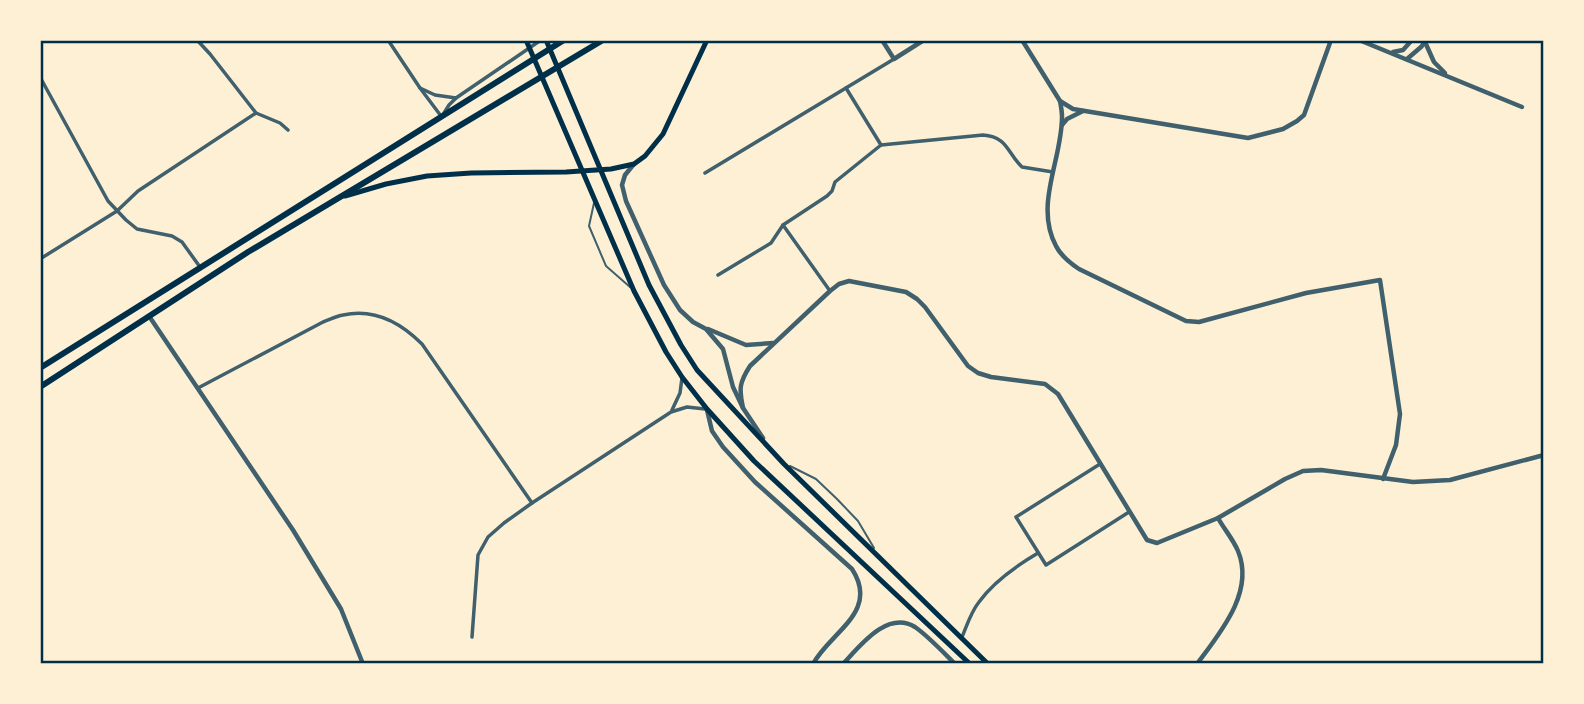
<svg xmlns="http://www.w3.org/2000/svg" width="1584" height="704" font-family="Montserrat,sans-serif">
<style>
.lines{fill:none;stroke-linecap:round;stroke-linejoin:round}
.service{stroke:#3f606c;stroke-width:2}
.minor{stroke:#3f606c;stroke-width:3.5}
.tertiary{stroke:#3f606c;stroke-width:4.5}
.secondary{stroke:#003049;stroke-width:5}
.primary{stroke:#003049;stroke-width:5}
.trunk{stroke:#003049;stroke-width:6}
.neatline{fill:none;stroke:#003049;stroke-width:2.5}
</style>
<rect width="100%" height="100%" fill="#fdf0d5"/>
<g class="lines">
<g class="service">
<polyline points="594,203 589,226 606,266 630,287"/>
<polyline points="790,466 816,479 837,499 858,521 874,548"/>
</g>
<g class="minor">
<polyline points="197,40 210,54 256,113 280,123 288,130"/>
<polyline points="388,40 420,88 441,116"/>
<polyline points="40,77 108,201 126,220 137,229 172,236 182,242 200,267"/>
<polyline points="420,88 435,95 456,98 541,40"/>
<path d="M846 88 881 145 983 135C1008 137 1007 153 1022 167L1053 172"/>
<polyline points="444,113 449,105 456,98"/>
<polyline points="705,173 894,59"/>
<polyline points="783,225 830,291"/>
<polyline points="40,259 117,211 138,191 256,113"/>
<polyline points="718,275 771,243 783,225 827,196 832,191 835,182 881,145"/>
<path d="M198 388 323 322C329 320 336 316 343 315 374 308 401 323 422 344L532 503"/>
<polyline points="672,410 680,393 682,378"/>
<polyline points="1100,464 1016,517 1046,565 1129,512"/>
<polyline points="472,637 478,555 488,537 504,523 532,503 671,412 687,407 705,409"/>
<path d="M962 637C967 625 971 612 979 602 994 581 1016 566 1038 553"/>
</g>
<g class="tertiary">
<polyline points="882,40 894,59 924,40"/>
<polyline points="1022,40 1060,101 1073,109 1248,138 1283,129 1297,121 1304,115 1331,40"/>
<polyline points="1359,40 1522,107"/>
<polyline points="1425,42 1434,62 1445,73"/>
<polyline points="1393,52 1403,50 1412,40"/>
<polyline points="1407,59 1421,47 1426,41"/>
<path d="M1060 101C1061 106 1062 112 1062 117 1062 160 1034 205 1056 246 1061 256 1070 263 1079 269L1186 321 1199 322 1306 293 1380 280 1400 414 1396 445 1383 479"/>
<polyline points="1062,125 1067,119 1083,111"/>
<polyline points="634,164 625,175 622,185 626,201 664,285 680,310 693,322 706,329 723,349 733,387 743,408 763,438"/>
<polyline points="149,316 293,530 341,609 363,664"/>
<polyline points="708,329 746,345 773,343"/>
<path d="M743 408C739 389 739 383 750 366L830 291 839 284 849 281 906 292 917 299 925 307 968 366 978 373 991 377 1045 384 1058 394 1147 540 1157 543 1218 518 1285 479 1303 471 1321 470 1413 482 1450 480 1544 455"/>
<path d="M707 410 712 431 723 447 755 482 852 569C880 612 830 632 813 664"/>
<path d="M843 664C860 646 887 610 915 627 928 636 943 652 955 664"/>
<path d="M1197 664C1220 633 1255 592 1238 551 1233 539 1224 529 1218 518"/>
</g>
<polyline class="secondary" points="345,196 386,184 427,176 471,173 566,172 611,169 634,164 645,156 663,134 707,40"/>
<g class="primary">
<polyline points="526,40 634,291 666,352 682,377 707,409 754,461 970,664"/>
<polyline points="546,40 649,285 681,345 697,370 784,464 988,664"/>
</g>
<g class="trunk">
<polyline points="40,368 564,40"/>
<polyline points="40,387 248,252 603,40"/>
</g>
</g>
<rect width="1584" height="704" fill="none" stroke="#fdf0d5" stroke-width="84"/>
<rect x="42" y="42" width="1500" height="620" class="neatline"/>
</svg>
